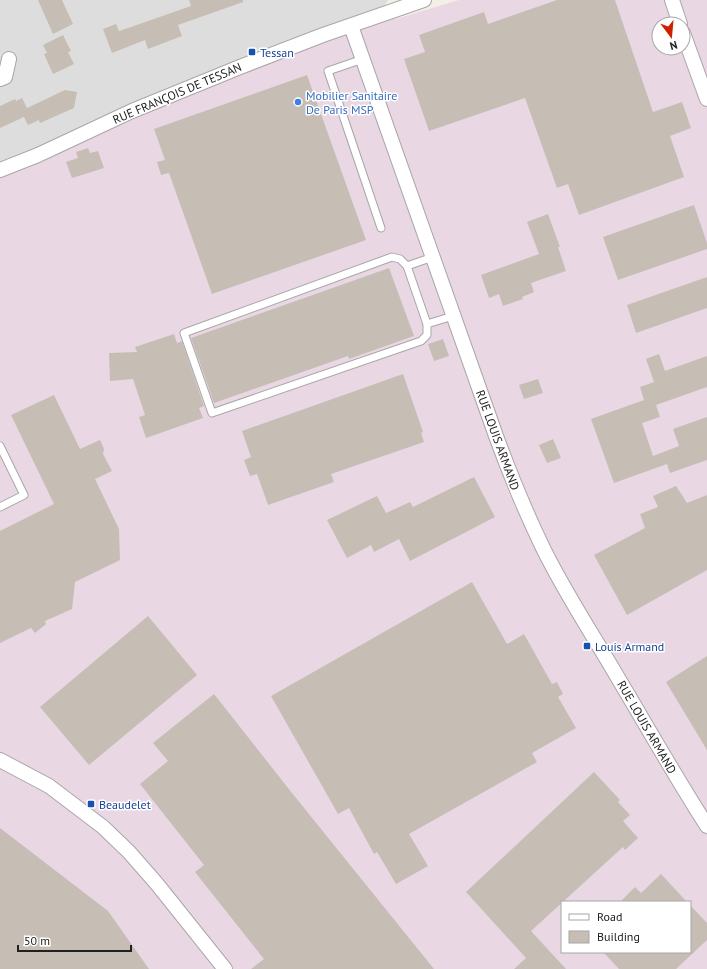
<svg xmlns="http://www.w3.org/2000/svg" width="707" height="969" font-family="'PT Sans',sans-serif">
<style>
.residential{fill:#dedddd}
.industrial{fill:#ead7e4;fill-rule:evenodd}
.building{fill:#c6beb5}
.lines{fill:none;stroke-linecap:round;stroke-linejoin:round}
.service-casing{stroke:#a7a7a7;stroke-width:9}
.minor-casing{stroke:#a7a7a7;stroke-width:16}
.service{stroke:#fff;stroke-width:7}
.minor{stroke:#fff;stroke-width:14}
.transit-dot{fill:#1a4fb4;stroke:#fff;stroke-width:1.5}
.shop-dot{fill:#3f7fe0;stroke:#fff;stroke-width:1.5}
.labels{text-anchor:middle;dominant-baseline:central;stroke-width:3;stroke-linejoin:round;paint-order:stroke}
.transit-label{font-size:12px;fill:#164399;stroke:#fff;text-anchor:start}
.street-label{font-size:12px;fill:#202020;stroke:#fff}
.shop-label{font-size:12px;fill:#366cbe;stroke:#fff;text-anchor:start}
</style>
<rect width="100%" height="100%" fill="#f1efe6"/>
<polygon class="residential" points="0,0 388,0 377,17 0,170"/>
<path class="industrial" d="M459 0H707V969H0V170L377 17 396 19ZM659 24H683V48H659ZM562 902H690V952H562Z"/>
<g class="building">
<polygon points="38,0 62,0 73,24 53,34"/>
<polygon points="189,0 243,0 243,2 178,25 182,36 148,49 145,40 112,53 103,29 116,24 119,31 131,27 191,6"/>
<polygon points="557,0 615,0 653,112 682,102 691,128 670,136 684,177 579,215 568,184 557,188 525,98 429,131 404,59 425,52 419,35 484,12 488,24"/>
<polygon points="63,35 71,51 68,52 74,64 53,74 44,54 47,53 43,45"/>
<polygon points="307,75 366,240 212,294 169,173 161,175 157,162 165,160 154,129"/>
<polygon points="65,90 77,92 74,108 40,123 39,120 28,125 24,117 0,128 0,106 15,99 16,101 22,98 27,108"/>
<polygon points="88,148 90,153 98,151 104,168 72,178 66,162 78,158 76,152"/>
<polygon points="694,205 707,243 707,249 618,280 603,237"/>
<polygon points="548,214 560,247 558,247 566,271 531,283 534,292 522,297 523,299 503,306 499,294 489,298 481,275 539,254 527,222"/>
<polygon points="389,268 414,336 349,359 348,356 214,403 191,338"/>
<polygon points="707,277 707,308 636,333 627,305"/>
<polygon points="174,334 177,343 182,341 204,406 199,408 203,418 146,438 139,417 145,415 133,379 110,381 109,353 137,352 135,347"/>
<polygon points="443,339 449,356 434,361 428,344"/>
<polygon points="659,354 665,371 707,356 707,387 656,405 660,417 642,423 653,456 679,446 673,429 707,417 707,460 670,473 667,464 614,483 591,419 644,400 640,387 654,382 646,359"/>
<polygon points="403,374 423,432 421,433 424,442 331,474 334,482 268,505 257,474 250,476 244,460 251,457 242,431"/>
<polygon points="538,379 543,393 524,399 519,385"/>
<polygon points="54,395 80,449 100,440 104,449 103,454 112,471 95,479 119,529 120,560 75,582 72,609 45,621 46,624 35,633 31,628 0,643 0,531 54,504 11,415"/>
<polygon points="553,439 561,458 547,463 539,445"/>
<polygon points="474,477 495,517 410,561 399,539 374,552 371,545 347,558 327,520 377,496 386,513 410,502 413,507"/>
<polygon points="676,486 687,503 707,495 707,570 627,615 594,555 645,528 640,514 658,507 653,496"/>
<polygon points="472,582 507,644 524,634 552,684 557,682 563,694 558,697 576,728 532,753 537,762 409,834 428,866 396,884 377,852 374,854 349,808 338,814 271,696"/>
<polygon points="148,616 197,675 89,765 40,707"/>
<polygon points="707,656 707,750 666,682"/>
<polygon points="214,694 292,793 434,969 251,969 264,959 195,872 204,865 140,784 168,761 153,743"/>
<polygon points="594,772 620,800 618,802 630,815 623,821 638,838 625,850 623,847 531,931 566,969 514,969 526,958 466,892"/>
<polygon points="0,828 108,911 149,969 0,969"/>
<polygon points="661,874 687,902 620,902 635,887 641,893"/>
<polygon points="690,905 707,923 707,940 676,969 619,969 603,952 690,952"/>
</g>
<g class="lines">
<g class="service-casing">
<g id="service">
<polyline points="363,59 328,71 381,228"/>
<polyline points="433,257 407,266 400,259 392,257 184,333 212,413 421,341 427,335 427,324 453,316"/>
<polyline points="407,266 427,324"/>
<polyline points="0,446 24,495 0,507"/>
</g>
</g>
<g class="minor-casing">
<g id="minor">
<polyline points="672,0 680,24"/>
<path d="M351 26 496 436C510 474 525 511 543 548 565 593 593 635 618 678 648 728 676 778 707 826"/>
<polyline points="683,33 707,99"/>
<polyline points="0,79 5,77 9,59"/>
<polyline points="0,170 38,155 132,111 240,67 323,35 424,0"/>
<polyline points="0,760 49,786 103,827 129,852 157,884 225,969"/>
</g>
</g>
<use href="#service" class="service"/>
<use href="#minor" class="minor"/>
</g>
<g class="transit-dot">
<rect x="248" y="48" width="8" height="8" rx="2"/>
<rect x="583" y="642" width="8" height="8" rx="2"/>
<rect x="87" y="800" width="8" height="8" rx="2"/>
</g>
<circle class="shop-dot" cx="298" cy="102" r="4"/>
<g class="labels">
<g class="transit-label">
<text x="260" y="52">Tessan</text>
<text x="595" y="646">Louis Armand</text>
<text x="99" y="804">Beaudelet</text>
</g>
<g class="street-label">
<text transform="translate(177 93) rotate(-23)">RUE FRANÇOIS DE TESSAN</text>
<text transform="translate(498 440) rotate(70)">RUE LOUIS ARMAND</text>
<text transform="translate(647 727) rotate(60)">RUE LOUIS ARMAND</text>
</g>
<g class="shop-label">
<text x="306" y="95">Mobilier Sanitaire<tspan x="306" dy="14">De Paris MSP</tspan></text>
</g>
</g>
<rect x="561" y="901" width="130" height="52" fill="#ffffff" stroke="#a6a6a6"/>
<rect x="569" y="914" width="20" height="6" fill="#ffffff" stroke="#a6a6a6"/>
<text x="597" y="921" font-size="12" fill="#202020">Road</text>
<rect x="569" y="931" width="20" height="12" fill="#c6beb5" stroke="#a6a6a6"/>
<text x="597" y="941" font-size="12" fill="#202020">Building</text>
<g transform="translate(671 36) rotate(164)"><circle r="19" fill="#ffffff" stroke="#a6a6a6"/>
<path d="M0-3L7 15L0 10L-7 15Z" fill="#cf2100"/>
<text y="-6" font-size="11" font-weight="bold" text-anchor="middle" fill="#202020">N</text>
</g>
<path d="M18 945v6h113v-6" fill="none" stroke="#202020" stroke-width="2"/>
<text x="24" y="945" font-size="12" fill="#202020" stroke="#ffffff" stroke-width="3" paint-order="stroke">50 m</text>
</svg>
